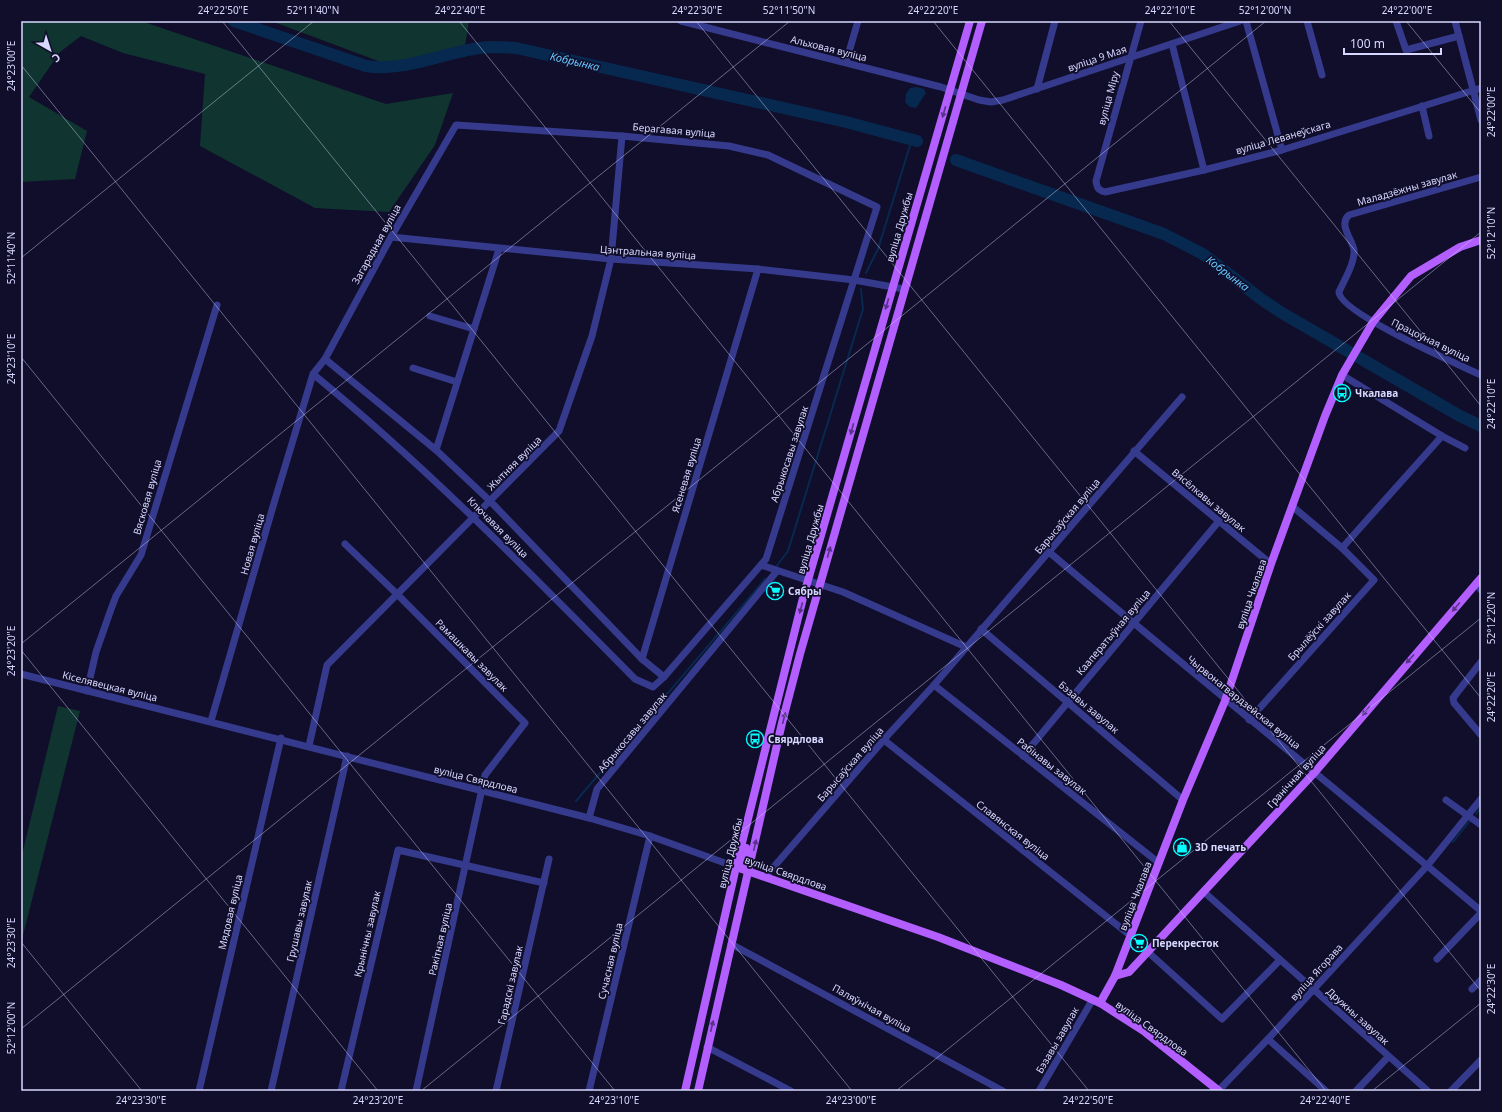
<svg xmlns="http://www.w3.org/2000/svg" width="1502" height="1112" font-family="'Noto Sans',sans-serif">
<style>
.green{fill:#103530}
.water{fill:#07294f}
.lines{fill:none;stroke-linecap:round;stroke-linejoin:round}
.stream{stroke:#07294f;stroke-width:2}
.river{stroke:#07294f;stroke-width:12}
.minor{stroke:#353a8d;stroke-width:7}
.major{stroke:#b35eff;stroke-width:8}
.oneway{fill:#59328a}
.ticks{fill:none;stroke:#d8d7ff;stroke-width:1;stroke-opacity:0.45}
.labels{text-anchor:middle;dominant-baseline:central;stroke-width:3.5;stroke-linejoin:round;paint-order:stroke}
.street-label{font-size:10px;fill:#d8d7ff;stroke:#100e2a}
.poi-label{font-size:10px;font-weight:bold;fill:#d8d7ff;stroke:#100e2a;text-anchor:start}
.water-label{font-size:11px;font-style:italic;fill:#65c7ff;stroke:#100e2a}
.neatline{fill:none;stroke:#d8d7ff;stroke-width:1.5}
.ticks-label{font-size:10px;text-anchor:middle;fill:#d8d7ff}
</style>
<rect width="100%" height="100%" fill="#100e2a"/>
<g class="green">
<polygon points="21,21 141,21 386,104 453,93 435,145 389,212 315,208 200,146 205,74 123,53 81,36 60,52 29,97 87,131 75,179 21,182"/>
<polygon points="271,21 469,21 465,46 389,65"/>
<polygon points="58,706 80,711 21,943 21,859"/>
</g>
<polygon class="water" points="917,87 924,89 926,93 916,108 910,107 905,102 906,94 910,88"/>
<g class="lines">
<g class="stream">
<polyline points="866,273 878,249 912,139"/>
<polyline points="776,567 788,551 863,309 861,289"/>
<polyline points="576,801 765,579"/>
<polyline points="1476,814 1481,807"/>
<polyline points="1453,842 1469,822"/>
</g>
<g class="river">
<path d="M234 21 366 66C405 72 441 53 480 48 492 46 504 47 516 48L846 122 917 141"/>
<polyline points="956,160 1164,234 1203,254 1261,299 1282,313 1460,416 1481,426"/>
</g>
<g class="minor">
<polyline points="681,21 941,87 979,100 991,102 1003,100 1240,21"/>
<path d="M1141 21 1096 181C1097 188 1098 190 1105 192L1204 170 1282 150 1481 88"/>
<polyline points="1246,21 1282,150"/>
<polyline points="1307,21 1322,75"/>
<polyline points="1396,21 1406,50 1459,36"/>
<polyline points="1455,21 1481,120"/>
<polyline points="1172,44 1204,170"/>
<polyline points="846,62 858,21"/>
<polyline points="1037,89 1055,21"/>
<polyline points="1422,106 1429,136"/>
<path d="M1481 177 1349 215C1338 224 1352 239 1354 250 1355 263 1344 280 1339 292 1339 312 1459 365 1481 375"/>
<polyline points="391,237 611,259 758,269 854,280 904,289"/>
<polyline points="430,316 474,329"/>
<polyline points="325,359 436,450 490,501 642,659"/>
<polyline points="413,368 457,382"/>
<polyline points="1342,375 1442,436 1465,448"/>
<polyline points="436,450 499,249"/>
<polyline points="1134,451 1271,564"/>
<polyline points="1292,506 1342,548"/>
<polyline points="345,544 397,594 525,723 485,775 416,1091"/>
<path d="M1049 552C1192 673 1338 790 1481 911"/>
<polyline points="761,565 843,592 966,647"/>
<polyline points="1476,583 1481,590"/>
<polyline points="981,629 1183,800"/>
<polyline points="1481,662 1453,698 1454,703 1481,735"/>
<polyline points="21,674 589,818 650,836 736,867"/>
<polyline points="664,677 642,659 758,269"/>
<polyline points="934,685 1159,863"/>
<polyline points="87,691 96,652 110,612 116,596 141,555 217,305"/>
<polyline points="1249,720 1374,580 1342,548 1442,436"/>
<path d="M211 721 274 503 313 374 325 359 391 237 456 125 622 136 729 146 768 155 877 207 766 559 664 677 653 687 635 679C531 574 428 468 313 374"/>
<polyline points="884,740 1131,936"/>
<polyline points="309,746 327,665 559,431 592,336 611,259 622,136"/>
<polyline points="1023,756 1219,521"/>
<polyline points="1446,800 1481,825"/>
<polyline points="589,818 597,789 777,571"/>
<polyline points="765,877 888,735 934,685 1182,397"/>
<polyline points="1204,892 1428,1091"/>
<polyline points="731,944 1003,1091"/>
<polyline points="1148,952 1222,1019 1280,960"/>
<polyline points="1437,959 1481,913"/>
<polyline points="1472,989 1481,980"/>
<polyline points="1268,1039 1326,1091"/>
<polyline points="707,1047 791,1091"/>
<polyline points="199,1091 281,738"/>
<polyline points="271,1091 347,756"/>
<polyline points="341,1091 398,850 544,883"/>
<polyline points="496,1091 549,859"/>
<polyline points="589,1091 650,836"/>
<polyline points="1039,1091 1093,999"/>
<polyline points="1218,1091 1268,1039 1427,866 1481,799"/>
<polyline points="1356,1091 1388,1057"/>
<polyline points="1451,1091 1481,1060"/>
</g>
<g class="major">
<polyline points="746,848 743,862 748,871"/>
<polyline points="736,867 938,937 1061,985 1100,1003 1145,1032 1219,1091"/>
<polyline points="1115,976 1129,972 1315,772 1481,578"/>
<polyline points="1100,1003 1115,976 1183,800 1225,701 1271,564 1325,416 1342,375 1373,322 1411,276 1460,247 1481,240"/>
<polyline points="685,1091 736,867 804,594 970,21"/>
<polyline points="698,1091 782,723 800,654 982,21"/>
</g>
</g>
<defs><path id="oneway-solid" d="M-6-.8H1V-3.2L6.5 0L1 3.2V.8H-6Z"/></defs>
<g class="oneway">
<use href="#oneway-solid" transform="translate(944 112) rotate(106)"/>
<use href="#oneway-solid" transform="translate(887 304) rotate(106)"/>
<use href="#oneway-solid" transform="translate(852 429) rotate(106)"/>
<use href="#oneway-solid" transform="translate(829 552) rotate(-74)"/>
<use href="#oneway-solid" transform="translate(1456 607) rotate(130)"/>
<use href="#oneway-solid" transform="translate(801 608) rotate(105)"/>
<use href="#oneway-solid" transform="translate(1410 659) rotate(132)"/>
<use href="#oneway-solid" transform="translate(1366 711) rotate(130)"/>
<use href="#oneway-solid" transform="translate(784 718) rotate(-76)"/>
<use href="#oneway-solid" transform="translate(755 845) rotate(-77)"/>
<use href="#oneway-solid" transform="translate(712 1026) rotate(-77)"/>
</g>
<path class="ticks" d="M222 21 1089 1091M459 21 1326 1091M696 21 1481 991M933 21 1481 698M1169 21 1481 406M1406 21 1481 113M21 65 852 1091M21 258 314 21M21 357 615 1091M21 644 790 21M21 650 378 1091M21 942 142 1091M21 1029 1266 21M421 1091 1481 232M896 1091 1481 618M1372 1091 1481 1003"/>
<defs>
<g id="bus-ring" transform="scale(0.9)"><circle r="9.5" fill="#100e2a" stroke="#03feff" stroke-width="1.5"/><path d="M-5-6H5V4H4V6H2V4H-2V6H-4V4H-5ZM-3.5-4V0h7V-4ZM-3.5 1.2v1.5H-2V1.2ZM2 1.2v1.5H3.5V1.2Z" fill="#03feff"/></g>
<g id="supermarket-ring" transform="scale(0.9)"><circle r="9.5" fill="#100e2a" stroke="#03feff" stroke-width="1.5"/><path d="M-6-5.5h2.5l.6 2H6L4.5 2H-2.5L-4.4-4H-6ZM-1.5 3.2a1.3 1.3 0 1 0 .1 0ZM3 3.2a1.3 1.3 0 1 0 .1 0Z" fill="#03feff"/></g>
<g id="shop-ring" transform="scale(0.9)"><circle r="9.5" fill="#100e2a" stroke="#03feff" stroke-width="1.5"/><path d="M-5-2.5h2.3a2.7 3.5 0 0 1 5.4 0H5L5.5 6h-11ZM-1.5-2.5h3a1.5 2.3 0 0 0-3 0Z" fill="#03feff"/></g>
</defs>
<g fill-rule="evenodd">
<use href="#bus-ring" x="1342" y="393"/>
<use href="#supermarket-ring" x="775" y="591"/>
<use href="#bus-ring" x="755" y="739"/>
<use href="#shop-ring" x="1182" y="847"/>
<use href="#supermarket-ring" x="1139" y="943"/>
</g>
<g class="labels">
<g class="street-label">
<text transform="translate(829 48) rotate(14)">Альховая вуліца</text>
<text transform="translate(1097 58) rotate(-19)">вуліца 9 Мая</text>
<text transform="translate(1108 98) rotate(-75)">вуліца Міру</text>
<text transform="translate(674 130) rotate(5)">Берагавая вуліца</text>
<text transform="translate(1283 137) rotate(-16)">вуліца Леванеўскага</text>
<text transform="translate(1407 188) rotate(-16)">Маладзёжны завулак</text>
<text transform="translate(899 227) rotate(-74)">вуліца Дружбы</text>
<text transform="translate(376 244) rotate(-61)">Загарадная вуліца</text>
<text transform="translate(648 252) rotate(4)">Цэнтральная вуліца</text>
<text transform="translate(1431 340) rotate(26)">Працоўная вуліца</text>
<text transform="translate(789 454) rotate(-72)">Абрыкосавы завулак</text>
<text transform="translate(514 463) rotate(-45)">Жытняя вуліца</text>
<text transform="translate(686 475) rotate(-73)">Ясеневая вуліца</text>
<text transform="translate(147 497) rotate(-74)">Вясковая вуліца</text>
<text transform="translate(1209 500) rotate(40)">Вясёлкавы завулак</text>
<text transform="translate(1067 516) rotate(-50)">Барысаўская вуліца</text>
<text transform="translate(498 527) rotate(45)">Ключавая вуліца</text>
<text transform="translate(810 539) rotate(-74)">вуліца Дружбы</text>
<text transform="translate(252 544) rotate(-74)">Новая вуліца</text>
<text transform="translate(1251 594) rotate(-71)">вуліца Чкалава</text>
<text transform="translate(1319 626) rotate(-48)">Брылёўскі завулак</text>
<text transform="translate(1113 632) rotate(-50)">Кааператыўная вуліца</text>
<text transform="translate(472 655) rotate(45)">Рамашкавы завулак</text>
<text transform="translate(110 686) rotate(14)">Кіселявецкая вуліца</text>
<text transform="translate(1244 702) rotate(39)">Чырвонагвардзейская вуліца</text>
<text transform="translate(1089 707) rotate(40)">Бэзавы завулак</text>
<text transform="translate(632 732) rotate(-50)">Абрыкосавы завулак</text>
<text transform="translate(850 764) rotate(-49)">Барысаўская вуліца</text>
<text transform="translate(1052 766) rotate(38)">Рабінавы завулак</text>
<text transform="translate(1296 776) rotate(-48)">Гранічная вуліца</text>
<text transform="translate(476 779) rotate(14)">вуліца Свярдлова</text>
<text transform="translate(1013 830) rotate(38)">Славянская вуліца</text>
<text transform="translate(730 853) rotate(-76)">вуліца Дружбы</text>
<text transform="translate(786 873) rotate(19)">вуліца Свярдлова</text>
<text transform="translate(1135 896) rotate(-69)">вуліца Чкалава</text>
<text transform="translate(230 912) rotate(-77)">Мядовая вуліца</text>
<text transform="translate(299 921) rotate(-77)">Грушавы завулак</text>
<text transform="translate(367 934) rotate(-77)">Крынічны завулак</text>
<text transform="translate(440 939) rotate(-77)">Ракітная вуліца</text>
<text transform="translate(610 961) rotate(-77)">Сучасная вуліца</text>
<text transform="translate(1316 972) rotate(-48)">вуліца Ягорава</text>
<text transform="translate(510 985) rotate(-77)">Гарадскі завулак</text>
<text transform="translate(872 1008) rotate(29)">Паляўнічая вуліца</text>
<text transform="translate(1358 1016) rotate(42)">Дружны завулак</text>
<text transform="translate(1152 1028) rotate(36)">вуліца Свярдлова</text>
<text transform="translate(1057 1040) rotate(-60)">Бэзавы завулак</text>
</g>
<g class="poi-label">
<text x="1355" y="393">Чкалава</text>
<text x="788" y="591">Сябры</text>
<text x="768" y="739">Свярдлова</text>
<text x="1195" y="847">3D печать</text>
<text x="1152" y="943">Перекресток</text>
</g>
<g class="water-label">
<text transform="translate(575 61) rotate(13)">Кобрынка</text>
<text transform="translate(1228 273) rotate(37)">Кобрынка</text>
</g>
</g>
<rect width="1502" height="1112" fill="none" stroke="#100e2a" stroke-width="44"/>
<g transform="translate(50 50) rotate(141)" stroke="#100e2a" stroke-width="3" paint-order="stroke">
<path d="M0-3L7 15L0 10L-7 15Z" fill="#d8d7ff"/>
<text y="-6" font-size="11" font-weight="bold" text-anchor="middle" fill="#d8d7ff">С</text>
</g>
<path d="M1344 48v6h97v-6" fill="none" stroke="#d8d7ff" stroke-width="2"/>
<text x="1350" y="48" font-size="12" fill="#d8d7ff" stroke="#100e2a" stroke-width="3" paint-order="stroke">100 m</text>
<rect x="22" y="22" width="1458" height="1068" class="neatline"/>
<g class="ticks-label">
<text x="223" y="14">24°22'50"E</text>
<text x="313" y="14">52°11'40"N</text>
<text x="460" y="14">24°22'40"E</text>
<text x="697" y="14">24°22'30"E</text>
<text x="789" y="14">52°11'50"N</text>
<text x="933" y="14">24°22'20"E</text>
<text x="1170" y="14">24°22'10"E</text>
<text x="1265" y="14">52°12'00"N</text>
<text x="1407" y="14">24°22'00"E</text>
<text transform="translate(11 66) rotate(-90)" y="4">24°23'00"E</text>
<text transform="translate(1491 112) rotate(-90)" y="4">24°22'00"E</text>
<text transform="translate(1491 233) rotate(-90)" y="4">52°12'10"N</text>
<text transform="translate(11 258) rotate(-90)" y="4">52°11'40"N</text>
<text transform="translate(11 359) rotate(-90)" y="4">24°23'10"E</text>
<text transform="translate(1491 404) rotate(-90)" y="4">24°22'10"E</text>
<text transform="translate(1491 618) rotate(-90)" y="4">52°12'20"N</text>
<text transform="translate(11 651) rotate(-90)" y="4">24°23'20"E</text>
<text transform="translate(1491 697) rotate(-90)" y="4">24°22'20"E</text>
<text transform="translate(11 943) rotate(-90)" y="4">24°23'30"E</text>
<text transform="translate(1491 989) rotate(-90)" y="4">24°22'30"E</text>
<text transform="translate(11 1028) rotate(-90)" y="4">52°12'00"N</text>
<text x="141" y="1104">24°23'30"E</text>
<text x="378" y="1104">24°23'20"E</text>
<text x="614" y="1104">24°23'10"E</text>
<text x="851" y="1104">24°23'00"E</text>
<text x="1088" y="1104">24°22'50"E</text>
<text x="1325" y="1104">24°22'40"E</text>
</g>
</svg>
